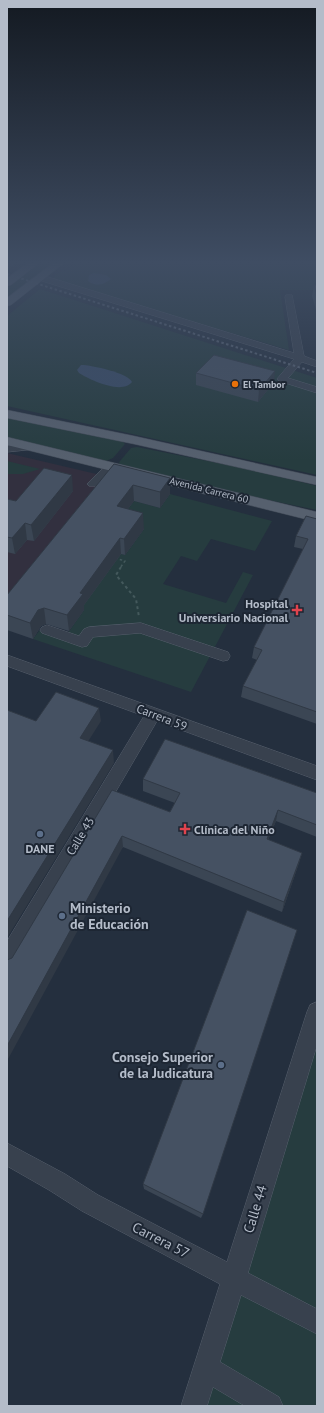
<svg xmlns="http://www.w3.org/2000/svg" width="324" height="1413" font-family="'PT Sans',sans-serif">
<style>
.medical{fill:#32303f}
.green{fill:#263c3f}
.water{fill:#394c67}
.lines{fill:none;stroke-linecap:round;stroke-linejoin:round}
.minor-casing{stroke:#565f6c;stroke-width:1}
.major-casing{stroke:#414a57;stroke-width:1}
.path-far1{stroke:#44595c;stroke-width:1.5;stroke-dasharray:2.5 2.5;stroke-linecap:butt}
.path{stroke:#44595c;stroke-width:2;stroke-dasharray:3 3;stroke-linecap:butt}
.minor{fill:#38414e;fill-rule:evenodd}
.major{fill:#56606e;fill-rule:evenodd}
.rail{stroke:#5a6575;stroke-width:2;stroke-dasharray:2.5 2.5;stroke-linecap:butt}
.wall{fill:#3b4654}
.shaded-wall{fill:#303945}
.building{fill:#455162;stroke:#303945}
.food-dot{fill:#e8710a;stroke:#1d2633;stroke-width:1.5}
.health-dot{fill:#e0444e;stroke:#1d2633;stroke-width:1.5}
.service-dot{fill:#5c6f8a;stroke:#1d2633;stroke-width:1.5}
.labels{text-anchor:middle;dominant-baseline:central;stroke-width:4;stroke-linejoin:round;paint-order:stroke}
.far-poi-label{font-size:10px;font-weight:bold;fill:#b4bcc9;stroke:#1d2633;text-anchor:start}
.far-street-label{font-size:10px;fill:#b4bcc9;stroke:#1d2633}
.poi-label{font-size:12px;font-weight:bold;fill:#b4bcc9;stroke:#1d2633;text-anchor:end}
.street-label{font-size:12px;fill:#b4bcc9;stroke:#1d2633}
.near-poi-label{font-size:14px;font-weight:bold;fill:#b4bcc9;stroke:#1d2633;text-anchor:start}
.near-street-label{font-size:14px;fill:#b4bcc9;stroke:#1d2633}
</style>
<rect width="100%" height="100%" fill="#242f3e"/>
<polygon class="medical" points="7,453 105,476 7,595"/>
<g class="green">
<polygon points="39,263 54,263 7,299 7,287"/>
<polygon points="77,263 317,263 317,290 280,290 289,350 51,279 62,270 66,271"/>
<polygon points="40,289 317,378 317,475 7,406 7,316"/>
<polygon points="7,416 122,441 125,444 113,458 106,461 7,438"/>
<polygon points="137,447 248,469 317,486 317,510 234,493 121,465 119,463 120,461 131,448"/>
<polygon points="7,461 40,469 23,474 7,474"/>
<polygon points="170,494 272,521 255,551 211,539 197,561 181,556 163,584 226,603 243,572 253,575 191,692 33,639 43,626 68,633 84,610 55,601 100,548 125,555 144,529 118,522 134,501 160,508"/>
<polygon points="317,1044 316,1406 206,1406"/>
</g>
<g class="water">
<path d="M94 273 106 275 111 279C104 285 96 287 88 281L89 275Z"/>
<path d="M81 365C92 365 128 373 132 382 122 395 90 380 79 373L77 370Z"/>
</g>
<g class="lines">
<g class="minor-casing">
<g id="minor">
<polygon points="7,263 15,263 7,268"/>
<polygon points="42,277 48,277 294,353 285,297 286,295 292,295 304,356 317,361 317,367 302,362 288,378 317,387 317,393 279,381 277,379 294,359 42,281"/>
<polygon points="32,444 36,445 37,447 36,449 7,452 7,446"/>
<polygon points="111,463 115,464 117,466 97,486 89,486 87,484 107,464"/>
<polygon points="141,623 228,652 230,656 228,660 223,661 140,633 93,637 87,646 82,647 42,633 40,630 42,627 47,625 79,636 84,629 89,627"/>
<polygon points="7,655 317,766 317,780 157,721 14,966 7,968 7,941 144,716 7,666"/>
<polygon points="317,1002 317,1045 248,1273 317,1309 317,1334 241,1295 220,1362 279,1397 283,1406 245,1406 213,1387 207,1406 181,1406 220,1284 82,1211 49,1190 7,1166 7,1143 65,1174 98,1195 227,1262 307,1012 310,1005"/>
</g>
</g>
<g class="major-casing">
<g id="major">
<polygon points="28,263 39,263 11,285 7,286 7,278"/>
<polygon points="53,263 64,263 11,305 7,306 7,298"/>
<polygon points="7,410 134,436 317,477 317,485 134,444 7,418"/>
<polygon points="7,437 317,512 317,522 7,445"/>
</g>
</g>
<polyline class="path-far1" points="115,558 125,561 120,568"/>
<polyline class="path" points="121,567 116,575 136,599 139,617"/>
<use href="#minor" class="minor"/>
<use href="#major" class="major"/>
<polyline class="rail" points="7,274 317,373"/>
</g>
<g class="wall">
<polygon points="314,285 317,285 317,313 312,296"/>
<polygon points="196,373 274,382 258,402 196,385"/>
<polygon points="114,464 170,478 170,494 160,508 134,501 128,509 144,529 125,555 121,554 84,605 84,610 69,631 46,624 41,626 33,639 7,630 7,595"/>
<polygon points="73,491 34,541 27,540 15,554 7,552 7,499 16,501"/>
<polygon points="317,519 317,724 241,697 243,686 257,660 252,658 254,647 303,549 294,547 296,536"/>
<polygon points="143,779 317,793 317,837 276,821 268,840 302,853 299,863 282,912 123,847 12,958 112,790 170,812 175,803 143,791"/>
<polygon points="143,1184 203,1214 201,1218 144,1189"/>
</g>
<g class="shaded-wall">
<polygon points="275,371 274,382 258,402 259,390"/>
<polygon points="72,475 73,491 34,541 31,525"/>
<polygon points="170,478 170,494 160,508 160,492"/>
<polygon points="133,485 134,501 118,522 117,506"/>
<polygon points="143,513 144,529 125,555 124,539"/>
<polygon points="25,523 27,540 15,554 12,538"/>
<polygon points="120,538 121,554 84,605 84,610 69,631 67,615 80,593"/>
<polygon points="44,608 46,624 41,626 33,639 30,623 38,610"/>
<polygon points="99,708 101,721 82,751 80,738"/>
<polygon points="113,750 114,763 7,938 7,921"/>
<polygon points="278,810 276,821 264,849 267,839"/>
<polygon points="122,836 123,847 7,1061 7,1046"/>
<polygon points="302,853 299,863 282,912 284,902"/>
</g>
<g class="building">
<polygon points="314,285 317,285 317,296"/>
<polygon points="214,355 275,371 259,390 196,373"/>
<polygon points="114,464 170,478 160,492 133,485 117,506 143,513 124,539 120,538 80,593 83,594 67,615 44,608 38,610 30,623 7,615 7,595"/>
<polygon points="44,468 72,475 31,525 25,523 12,538 7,537 7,499 16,501"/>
<polygon points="306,516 317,519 317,712 243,686 262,650 254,647 308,539 296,536"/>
<polygon points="56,692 99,708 80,738 113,750 7,921 7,710 36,721"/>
<polygon points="165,739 317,793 317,825 278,810 267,839 302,853 284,902 122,836 7,1046 7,960 12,958 112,790 170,812 180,793 143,779"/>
<polygon points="247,910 297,930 203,1214 143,1184"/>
</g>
<linearGradient id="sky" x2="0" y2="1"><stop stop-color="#141a22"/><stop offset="0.57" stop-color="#3f4d63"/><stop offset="1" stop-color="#3f4d63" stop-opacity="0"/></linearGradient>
<rect width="324" height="461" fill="url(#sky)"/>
<circle class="food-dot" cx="235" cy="384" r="4"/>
<g class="health-dot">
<path d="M295 604h4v4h4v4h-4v4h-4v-4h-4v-4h4z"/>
<path d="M183 823h4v4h4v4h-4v4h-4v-4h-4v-4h4z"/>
</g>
<g class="service-dot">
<circle cx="40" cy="834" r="4"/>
<circle cx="62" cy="916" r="4"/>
<circle cx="221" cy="1065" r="4"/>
</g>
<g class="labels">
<g class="far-poi-label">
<text x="243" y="384">El Tambor</text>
</g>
<g class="far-street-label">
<text transform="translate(209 490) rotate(14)">Avenida Carrera 60</text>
</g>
<g class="poi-label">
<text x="288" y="603">Hospital<tspan x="288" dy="14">Universiario Nacional</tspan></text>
<text x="194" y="829" text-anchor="start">Clínica del Niño</text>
<text x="40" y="848" text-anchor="middle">DANE</text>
</g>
<g class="street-label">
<text transform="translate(162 717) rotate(21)">Carrera 59</text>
<text transform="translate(80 836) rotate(-59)">Calle 43</text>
</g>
<g class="near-poi-label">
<text x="70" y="908">Ministerio<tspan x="70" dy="16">de Educación</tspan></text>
<text x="213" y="1057" text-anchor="end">Consejo Superior<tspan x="213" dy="16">de la Judicatura</tspan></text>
</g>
<g class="near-street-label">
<text transform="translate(255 1209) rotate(-73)">Calle 44</text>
<text transform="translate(161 1240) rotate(27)">Carrera 57</text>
</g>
</g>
<rect width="324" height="1413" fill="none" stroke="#b4bcc9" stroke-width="16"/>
</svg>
